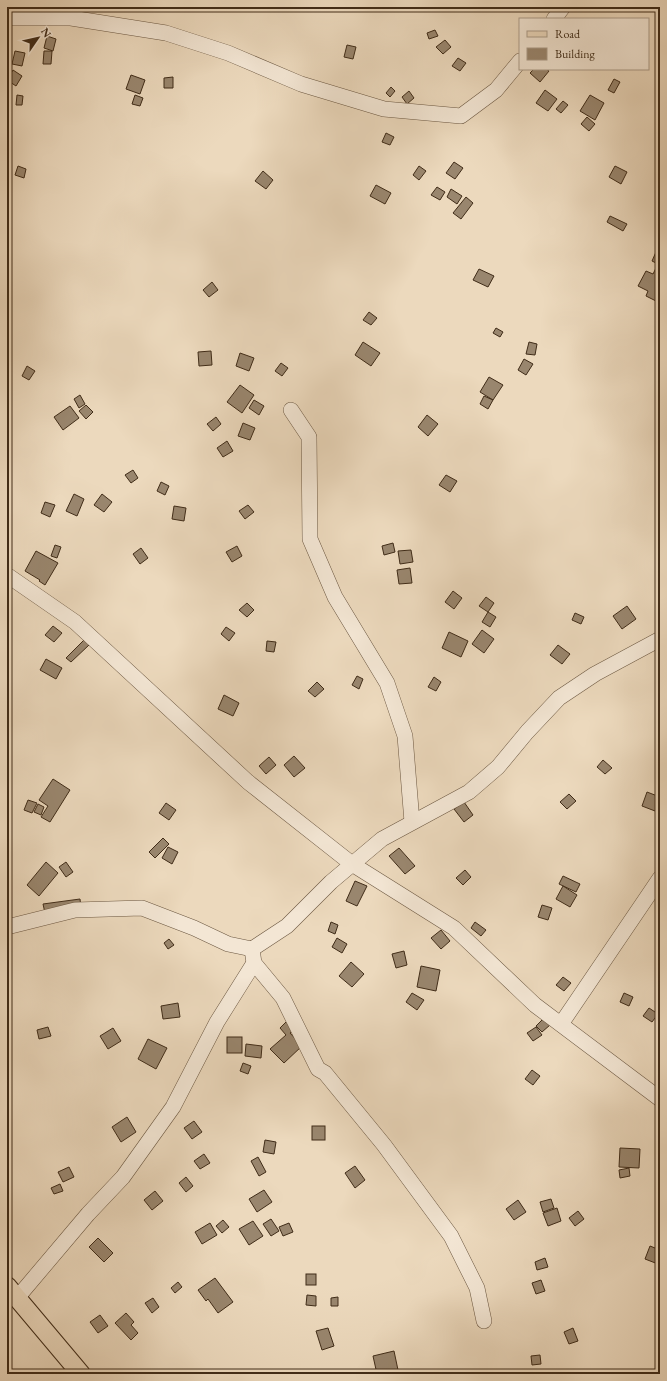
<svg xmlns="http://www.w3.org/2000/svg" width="667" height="1381" font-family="'EB Garamond',serif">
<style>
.building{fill:#99866e;stroke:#402c18}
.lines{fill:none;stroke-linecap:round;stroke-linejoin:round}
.minor-casing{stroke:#6b5741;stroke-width:16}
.major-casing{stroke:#402c18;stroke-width:20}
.minor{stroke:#f3e6d4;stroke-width:15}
.major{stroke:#ecd9bd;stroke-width:18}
</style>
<rect width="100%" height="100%" fill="#ecd9bd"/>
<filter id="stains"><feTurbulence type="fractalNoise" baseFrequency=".005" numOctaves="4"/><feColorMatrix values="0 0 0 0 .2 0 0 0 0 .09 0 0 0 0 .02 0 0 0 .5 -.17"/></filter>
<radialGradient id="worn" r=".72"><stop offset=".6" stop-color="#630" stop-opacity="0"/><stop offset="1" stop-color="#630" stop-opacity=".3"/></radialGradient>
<g class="building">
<polygon points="435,30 438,36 429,39 427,33"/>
<polygon points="47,36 56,39 53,51 44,48"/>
<polygon points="445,40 451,47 443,54 436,47"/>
<polygon points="347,45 356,47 353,59 344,57"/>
<polygon points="15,51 25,53 22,66 12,64"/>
<polygon points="44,51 52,51 51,64 43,64"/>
<polygon points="458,58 466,63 460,71 452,66"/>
<polygon points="534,69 546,69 549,71 540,82 530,73"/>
<polygon points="13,70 22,76 16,86 7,80"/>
<polygon points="131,75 145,80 140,94 126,89"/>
<polygon points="173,77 173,88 164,88 164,78"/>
<polygon points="614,79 620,82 614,93 608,90"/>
<polygon points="391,87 395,91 390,97 386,93"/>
<polygon points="545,90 557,99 548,111 536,103"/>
<polygon points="409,91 414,98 407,104 402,97"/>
<polygon points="17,95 23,96 22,105 16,105"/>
<polygon points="135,95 143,98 140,106 132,104"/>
<polygon points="590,95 604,103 595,120 580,111"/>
<polygon points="563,101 568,105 561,113 556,109"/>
<polygon points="587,117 595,124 589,131 581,124"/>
<polygon points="386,133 394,137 390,145 382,142"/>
<polygon points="7,155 11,155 10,169 7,169"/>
<polygon points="454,162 463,168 455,179 446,173"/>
<polygon points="18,166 26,169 24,178 15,175"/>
<polygon points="419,166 426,171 419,180 413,175"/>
<polygon points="615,166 627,172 621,184 609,177"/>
<polygon points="263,171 273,180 266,189 255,181"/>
<polygon points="376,185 391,193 385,204 370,196"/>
<polygon points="437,187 445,192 440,200 431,195"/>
<rect x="7" y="189" width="4" height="12"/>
<polygon points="451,189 462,196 457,204 447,197"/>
<polygon points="466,197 473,203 461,219 453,213"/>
<polygon points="610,216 627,224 623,231 607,222"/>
<polygon points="656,252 660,254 660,303 646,296 648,291 638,286 646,271 653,274 658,264 652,261"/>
<polygon points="479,269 494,276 488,287 473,280"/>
<polygon points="212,282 218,290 209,297 203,290"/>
<polygon points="369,312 377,318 371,325 363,320"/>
<polygon points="496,328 503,332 500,337 493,333"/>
<polygon points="363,342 380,353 371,366 355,355"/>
<polygon points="529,342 537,344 535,355 526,354"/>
<polygon points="211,351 212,365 199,366 198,352"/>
<polygon points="240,353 254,358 249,371 236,366"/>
<polygon points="524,359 533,364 526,375 518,370"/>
<polygon points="281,363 288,368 282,376 275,371"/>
<polygon points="27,366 35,371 29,380 22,376"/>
<polygon points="489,377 503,385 493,400 480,392"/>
<polygon points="240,385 254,395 242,413 227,402"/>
<polygon points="80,395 85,404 79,408 74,399"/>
<polygon points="484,396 493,400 488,409 480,404"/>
<polygon points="254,400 264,406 259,415 249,408"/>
<polygon points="86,405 93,412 86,419 79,411"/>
<polygon points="70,406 79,418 63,430 54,417"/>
<polygon points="427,415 438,424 428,436 418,427"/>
<polygon points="216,417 221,424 213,431 207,424"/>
<polygon points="243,423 255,428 250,440 238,436"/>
<polygon points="227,441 233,451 223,457 217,448"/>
<polygon points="133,470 138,478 131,483 125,475"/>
<polygon points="446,475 457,481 450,492 439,485"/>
<polygon points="161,482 169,486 165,495 157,491"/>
<polygon points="74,494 84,499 77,516 66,511"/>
<polygon points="102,494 112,502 104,512 94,505"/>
<polygon points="45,502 55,505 50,517 41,513"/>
<polygon points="248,505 254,512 245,519 239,511"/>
<polygon points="174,506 186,508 184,521 172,519"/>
<polygon points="393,543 395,552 384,555 382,546"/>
<polygon points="55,545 61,547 57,558 51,556"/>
<polygon points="237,546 242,556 232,562 226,552"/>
<polygon points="141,548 148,558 140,564 133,554"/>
<polygon points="411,550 413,562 400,564 398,551"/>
<polygon points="36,551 58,563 45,585 39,581 40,580 25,571"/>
<polygon points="410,568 412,583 399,584 397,570"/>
<polygon points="453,591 462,598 454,609 445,602"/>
<polygon points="486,597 494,603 488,612 479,606"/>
<polygon points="247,603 254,610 247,617 239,610"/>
<polygon points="627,606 636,619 622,629 613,616"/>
<polygon points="488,612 496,617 490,627 482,622"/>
<polygon points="575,613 584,617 581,624 572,620"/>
<polygon points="53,626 62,633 54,642 45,635"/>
<polygon points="226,627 235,633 229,641 221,634"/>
<polygon points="482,630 494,639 484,653 472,644"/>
<polygon points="449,632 468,641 461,657 442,648"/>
<polygon points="84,640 89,645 71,662 66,658"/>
<polygon points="267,641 276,642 274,652 266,651"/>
<polygon points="558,645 570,654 562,664 550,655"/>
<polygon points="46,659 62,668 56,679 40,670"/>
<polygon points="7,660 11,661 10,674 7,674"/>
<polygon points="357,676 363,679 359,689 352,685"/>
<polygon points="434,677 441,682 436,691 428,687"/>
<polygon points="317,682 324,689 315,697 308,691"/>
<polygon points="224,695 239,703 233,716 218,709"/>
<polygon points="294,756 305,768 294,777 284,765"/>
<polygon points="269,757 276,765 266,774 259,766"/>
<polygon points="603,760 612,768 605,774 597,767"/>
<polygon points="53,779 70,790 50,822 41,817 48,806 39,800"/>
<polygon points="647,792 660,797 655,811 642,806"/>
<polygon points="569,794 576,801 567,809 560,802"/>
<polygon points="28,800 37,803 32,813 24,810"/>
<polygon points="464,802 473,815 464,822 454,809"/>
<polygon points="166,803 176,810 169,820 159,813"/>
<polygon points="38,804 44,807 41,815 34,812"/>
<polygon points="163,838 169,844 155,858 149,852"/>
<polygon points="168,847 178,852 172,864 162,858"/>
<polygon points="399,848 415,866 405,874 389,856"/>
<polygon points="46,862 58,873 39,896 27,885"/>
<polygon points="66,862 73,872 66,877 59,867"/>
<polygon points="465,870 471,877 463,885 456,878"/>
<polygon points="563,876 580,884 576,892 559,884"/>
<polygon points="355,881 367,886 357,906 346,901"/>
<polygon points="563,886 577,895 570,907 556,899"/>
<polygon points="80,899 81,908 45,913 43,904"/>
<polygon points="542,905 552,908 548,920 538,917"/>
<polygon points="331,922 338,925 335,934 328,931"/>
<polygon points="475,922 486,930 481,936 471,928"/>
<polygon points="441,930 450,941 441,949 431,938"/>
<polygon points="337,938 347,944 342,953 332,947"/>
<polygon points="169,939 174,945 168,949 164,943"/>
<polygon points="404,951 407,965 396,968 392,954"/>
<polygon points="351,962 364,974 352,987 339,976"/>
<polygon points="421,966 440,970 436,991 417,987"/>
<polygon points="563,977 571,983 564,991 556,985"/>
<polygon points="412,993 424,1000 417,1010 406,1002"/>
<polygon points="624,993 633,997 629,1006 620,1002"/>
<polygon points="178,1003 180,1017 163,1019 161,1006"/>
<polygon points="649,1008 658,1014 652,1022 643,1016"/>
<polygon points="544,1018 550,1025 542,1032 536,1026"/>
<polygon points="287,1021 294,1030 290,1033 302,1046 284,1063 270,1049 286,1035 280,1028"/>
<polygon points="48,1027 51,1036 39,1039 37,1030"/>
<polygon points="536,1027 542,1035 533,1041 527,1033"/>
<polygon points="113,1028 121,1041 108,1049 100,1036"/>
<rect x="227" y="1037" width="15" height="16"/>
<polygon points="148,1039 167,1048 156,1069 138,1059"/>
<polygon points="246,1044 262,1046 261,1058 245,1056"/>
<polygon points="243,1063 251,1066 248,1074 240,1071"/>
<polygon points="532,1070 540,1076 533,1085 525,1079"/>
<polygon points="127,1117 136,1132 121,1142 112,1127"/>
<polygon points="194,1121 202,1132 192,1139 184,1128"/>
<rect x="312" y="1126" width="13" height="14"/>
<polygon points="265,1140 276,1142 274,1154 263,1152"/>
<polygon points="620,1148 640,1149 639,1168 619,1167"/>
<polygon points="204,1154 210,1163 200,1169 194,1161"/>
<polygon points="258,1157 266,1172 259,1176 251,1161"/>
<polygon points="355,1166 365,1180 355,1188 345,1173"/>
<polygon points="69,1167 74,1177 63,1182 58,1172"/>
<polygon points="629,1168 630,1176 620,1178 619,1170"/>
<polygon points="186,1177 193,1186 186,1192 179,1183"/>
<polygon points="60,1184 63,1191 54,1194 51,1188"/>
<polygon points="264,1190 272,1202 257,1212 249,1199"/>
<polygon points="155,1191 163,1201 152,1210 144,1200"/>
<polygon points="551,1199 554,1208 543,1212 540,1202"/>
<polygon points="518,1200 526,1212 514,1220 506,1209"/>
<polygon points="557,1208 561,1221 548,1226 543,1213"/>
<polygon points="578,1211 584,1219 575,1226 569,1218"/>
<polygon points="271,1219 279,1231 271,1236 263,1224"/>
<polygon points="223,1220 229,1227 222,1233 216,1226"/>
<polygon points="253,1221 263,1236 249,1245 239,1229"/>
<polygon points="210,1223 217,1235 202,1244 195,1232"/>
<polygon points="289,1223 293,1232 283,1236 279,1227"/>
<polygon points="98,1238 113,1253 104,1262 89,1247"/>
<polygon points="650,1246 660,1250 660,1259 658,1264 645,1259"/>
<polygon points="545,1258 548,1267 537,1270 535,1262"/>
<rect x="306" y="1274" width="10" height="11"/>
<polygon points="215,1278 233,1302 218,1313 208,1299 206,1301 198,1290"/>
<polygon points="541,1280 545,1291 536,1294 532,1283"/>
<polygon points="178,1282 182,1287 175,1293 171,1288"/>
<polygon points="307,1295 316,1296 316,1306 306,1305"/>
<polygon points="338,1297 338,1306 331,1306 331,1298"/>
<polygon points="153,1298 159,1307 152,1313 145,1303"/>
<polygon points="126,1313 134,1322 131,1325 138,1333 131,1340 115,1323"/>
<polygon points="100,1315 108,1326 98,1333 90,1322"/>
<polygon points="328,1328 334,1346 322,1350 316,1331"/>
<polygon points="573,1328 578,1341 569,1344 564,1332"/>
<polygon points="394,1351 398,1370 377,1374 373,1356"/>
<polygon points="540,1355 541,1364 532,1365 531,1356"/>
</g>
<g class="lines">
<g class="minor-casing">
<g id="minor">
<polyline points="7,18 71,18 166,33 228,53 301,84 384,109 461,116 496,90 520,61"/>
<polyline points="554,19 563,7"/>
<polyline points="291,410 309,437 310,539 335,597 387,683 405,736 412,822"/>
<polyline points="7,575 75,622 248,782 352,864 454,928 535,1005 660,1099"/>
<polyline points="7,927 75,910 142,908 194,928 228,944 252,949 287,926 331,882 382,839 469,792 498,767 527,732 559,698 595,674 660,639"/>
<polyline points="252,949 254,963 283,998 318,1069 325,1073 384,1145 451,1236 477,1288 484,1321"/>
<polyline points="561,1024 660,878"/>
<polyline points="17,1298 88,1214 123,1177 173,1107 217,1022 254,963"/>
</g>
</g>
<g class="major-casing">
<polyline id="major" points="7,1286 81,1374"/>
</g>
<use href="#minor" class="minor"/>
<use href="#major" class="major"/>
</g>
<rect width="667" height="1381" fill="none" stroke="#ecd9bd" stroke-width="24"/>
<rect x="8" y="8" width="651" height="1365" fill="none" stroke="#402c18" stroke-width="2"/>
<rect x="12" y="12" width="643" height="1357" fill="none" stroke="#402c18"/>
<rect x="519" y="18" width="130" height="52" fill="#f3e6d4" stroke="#ab9c89"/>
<rect x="527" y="31" width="20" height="6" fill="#ecd9bd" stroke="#ab9c89"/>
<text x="555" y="38" font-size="12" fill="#402c18">Road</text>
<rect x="527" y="48" width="20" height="12" fill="#99866e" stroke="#ab9c89"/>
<text x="555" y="58" font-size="12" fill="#402c18">Building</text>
<g transform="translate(38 38) rotate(56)" stroke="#f3e6d4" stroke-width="3" paint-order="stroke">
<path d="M0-3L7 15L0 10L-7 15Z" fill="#402c18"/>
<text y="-6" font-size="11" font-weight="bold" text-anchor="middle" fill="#402c18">N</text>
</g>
<rect width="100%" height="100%" filter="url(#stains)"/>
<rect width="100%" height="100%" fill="url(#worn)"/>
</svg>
